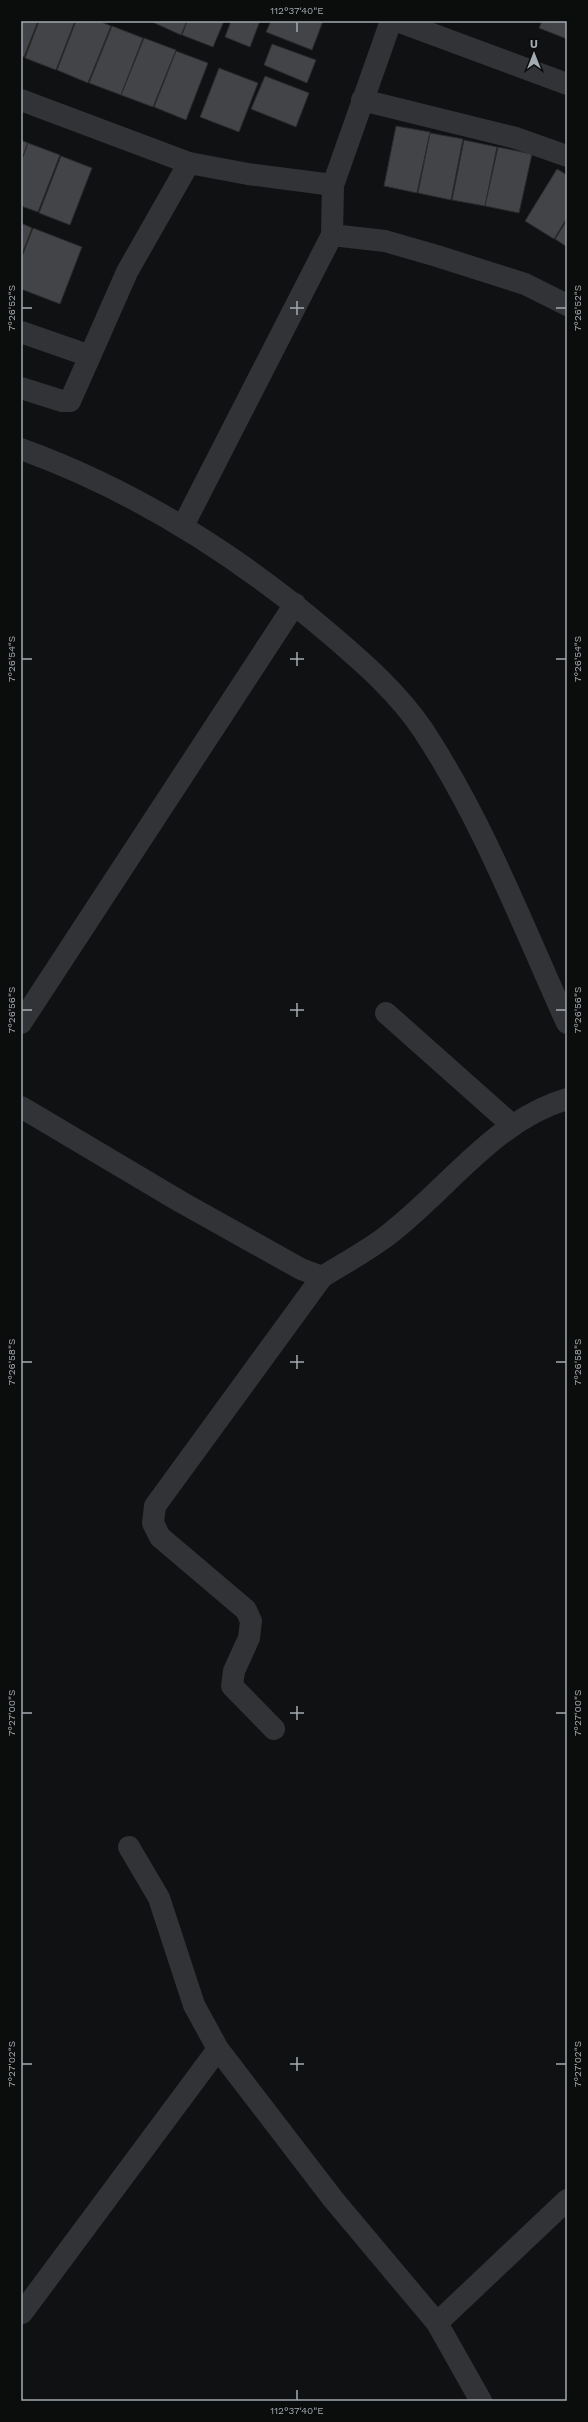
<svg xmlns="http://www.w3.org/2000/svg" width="588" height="2422" font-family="'Work Sans',sans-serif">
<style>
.building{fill:#424447;stroke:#2b2b2d}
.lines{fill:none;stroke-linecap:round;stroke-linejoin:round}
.street{stroke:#323336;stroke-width:22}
.ticks{fill:none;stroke:#a3aab1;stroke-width:1.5}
.neatline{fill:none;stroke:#a3aab1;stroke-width:1.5}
.ticks-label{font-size:10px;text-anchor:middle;fill:#a3aab1}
</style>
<rect width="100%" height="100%" fill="#101112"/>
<g class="building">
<polygon points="21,21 38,21 24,57 21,56"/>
<polygon points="39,21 75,21 56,70 25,58"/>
<polygon points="76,21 99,21 111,26 88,83 57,70"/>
<polygon points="150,21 187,21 181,35"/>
<polygon points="187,21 224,21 213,47 182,35"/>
<polygon points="231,21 260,21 250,47 225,37"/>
<polygon points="271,21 323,21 312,50 266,32"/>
<polygon points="542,21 567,21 567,39 539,28"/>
<polygon points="112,26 143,38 121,95 89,83"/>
<polygon points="144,38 176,50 153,107 121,95"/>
<polygon points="272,44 316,60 307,83 264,65"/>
<polygon points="176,51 208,63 186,120 154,107"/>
<polygon points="219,68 258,83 239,132 200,117"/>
<polygon points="265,76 309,93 296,127 251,109"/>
<polygon points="396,126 430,132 417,193 384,186"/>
<polygon points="430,133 463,139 451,200 418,193"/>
<polygon points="21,140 28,143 21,161"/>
<polygon points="464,140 497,147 485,206 452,200"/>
<polygon points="28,143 60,155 38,212 21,206 21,162"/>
<polygon points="498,147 532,154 519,213 485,206"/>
<polygon points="61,156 92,168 70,225 39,213"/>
<polygon points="557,169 567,175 567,218 554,239 525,221"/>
<polygon points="567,220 567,247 555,239"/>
<polygon points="21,223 32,228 21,257"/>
<polygon points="33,228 82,247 60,304 21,289 21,259"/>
</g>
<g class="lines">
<g class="street">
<polyline points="397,21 567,84"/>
<polyline points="21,100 189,163 248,174 333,185 391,21"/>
<polyline points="362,100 516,138 567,156"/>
<polyline points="332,235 385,241 437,256 525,284 567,305"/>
<polyline points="21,332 90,356 70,401 62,401 21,388"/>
<polyline points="90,356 127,272 189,163"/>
<path d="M21 449C134 490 240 557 331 635 365 664 398 693 423 730 483 821 522 924 567 1023"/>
<polyline points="183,526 332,235 333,185"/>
<polyline points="386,1013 512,1125"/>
<polyline points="21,1023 295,604"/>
<path d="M21 1107 181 1202 301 1269 322 1277C343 1264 365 1252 384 1238 445 1193 492 1121 567 1099"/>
<polyline points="274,1729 232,1686 234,1671 249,1638 251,1621 246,1610 160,1537 153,1523 155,1506 322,1277"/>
<polyline points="129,1847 159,1898 194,2005 218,2049 333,2199 437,2323 481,2401"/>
<polyline points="22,2313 218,2049"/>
<polyline points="437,2323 567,2200"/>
</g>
</g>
<path class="ticks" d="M297 22V32M297 301V315M22 308H32M290 308H304M556 308H566M297 652V666M22 659H32M290 659H304M556 659H566M297 1003V1017M22 1010H32M290 1010H304M556 1010H566M297 1355V1369M22 1362H32M290 1362H304M556 1362H566M297 1706V1720M22 1713H32M290 1713H304M556 1713H566M297 2057V2071M22 2064H32M290 2064H304M556 2064H566M297 2390V2400"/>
<rect width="588" height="2422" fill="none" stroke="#0b0c0c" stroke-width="44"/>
<g transform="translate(534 54)" stroke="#0b0c0c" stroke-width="3" paint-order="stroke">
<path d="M0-3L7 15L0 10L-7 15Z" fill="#a3aab1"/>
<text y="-6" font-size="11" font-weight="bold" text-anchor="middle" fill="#a3aab1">U</text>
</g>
<rect x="22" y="22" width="544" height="2378" class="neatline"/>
<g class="ticks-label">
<text x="297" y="14">112°37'40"E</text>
<text transform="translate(11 308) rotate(-90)" y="4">7°26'52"S</text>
<text transform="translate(577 308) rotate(-90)" y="4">7°26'52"S</text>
<text transform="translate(11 659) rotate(-90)" y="4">7°26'54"S</text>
<text transform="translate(577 659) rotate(-90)" y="4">7°26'54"S</text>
<text transform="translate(11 1010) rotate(-90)" y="4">7°26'56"S</text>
<text transform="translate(577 1010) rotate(-90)" y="4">7°26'56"S</text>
<text transform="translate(11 1362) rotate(-90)" y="4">7°26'58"S</text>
<text transform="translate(577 1362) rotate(-90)" y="4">7°26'58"S</text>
<text transform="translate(11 1713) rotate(-90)" y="4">7°27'00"S</text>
<text transform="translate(577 1713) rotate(-90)" y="4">7°27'00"S</text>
<text transform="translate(11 2064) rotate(-90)" y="4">7°27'02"S</text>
<text transform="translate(577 2064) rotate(-90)" y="4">7°27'02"S</text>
<text x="297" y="2414">112°37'40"E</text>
</g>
</svg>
